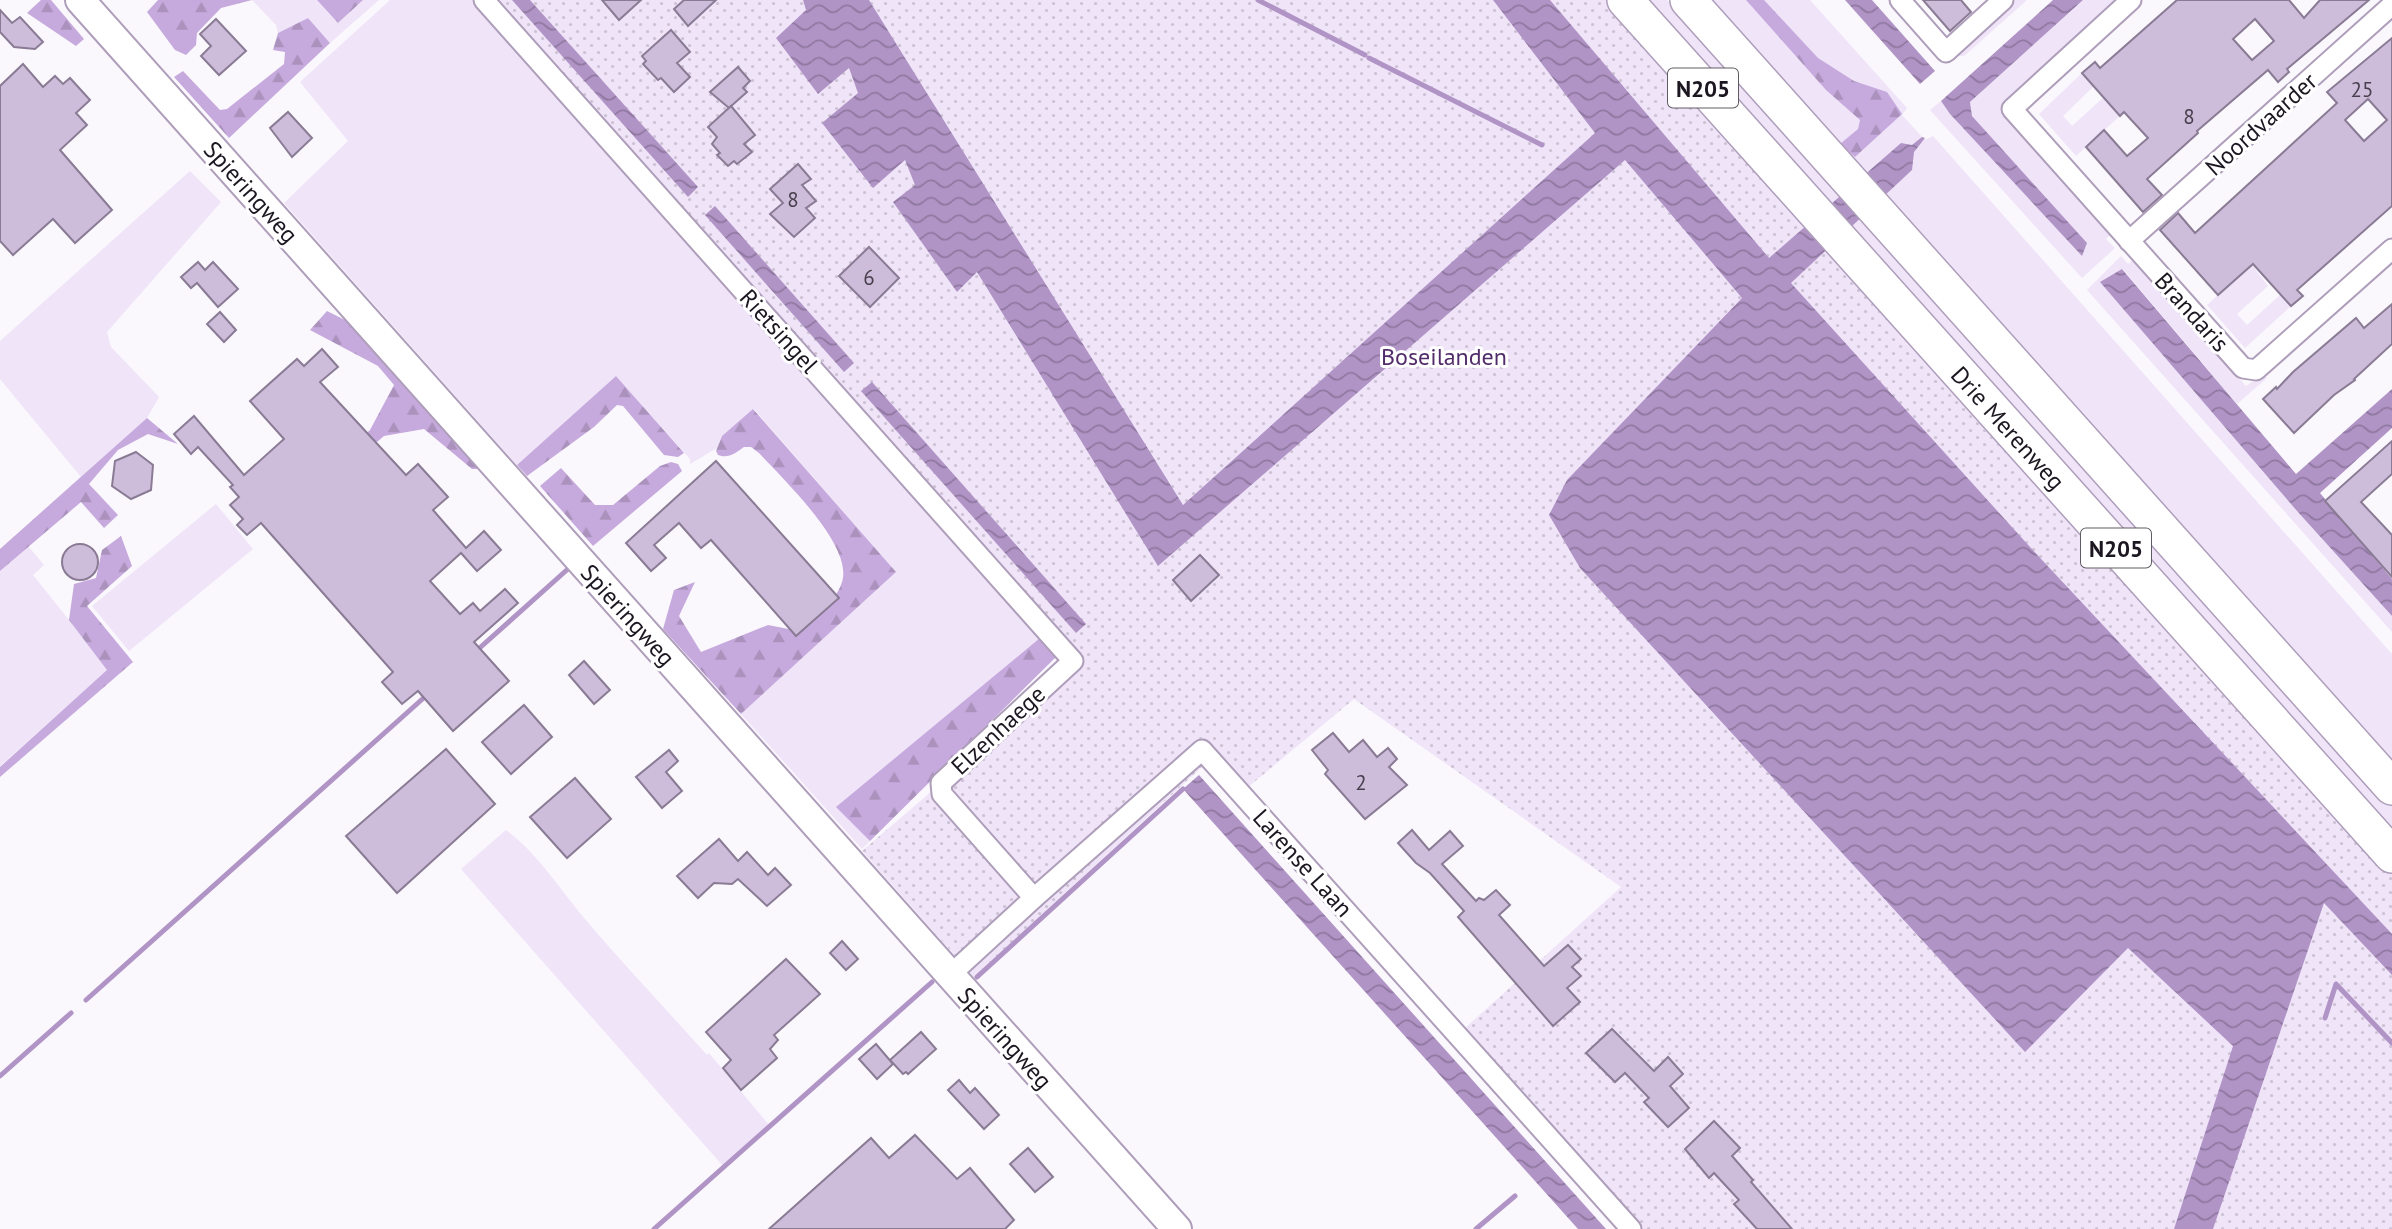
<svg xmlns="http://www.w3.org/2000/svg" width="2392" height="1229" font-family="'PT Sans',sans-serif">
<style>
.green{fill:#f0e4f9}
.forest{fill:url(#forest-firs)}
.park{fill:url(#park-dots)}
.water{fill:url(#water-waves)}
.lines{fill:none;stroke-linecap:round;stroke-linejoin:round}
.stream{stroke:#b194c6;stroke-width:5}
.building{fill:#cdbdda;stroke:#8a7b95;stroke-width:2;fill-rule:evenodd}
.street-casing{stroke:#ae9eba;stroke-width:23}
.secondary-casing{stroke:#ae9eba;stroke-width:32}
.highway-casing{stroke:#ae9eba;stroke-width:38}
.street{stroke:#fff;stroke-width:19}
.secondary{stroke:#fff;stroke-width:28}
.highway{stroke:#fff;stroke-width:35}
.labels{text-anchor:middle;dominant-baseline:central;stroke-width:6;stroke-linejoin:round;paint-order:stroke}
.number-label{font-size:21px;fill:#48404e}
.shield{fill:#fff;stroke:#605c63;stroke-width:2}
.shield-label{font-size:23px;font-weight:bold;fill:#1c1620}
.street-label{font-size:24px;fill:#1c1620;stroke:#fff}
.park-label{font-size:24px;fill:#522c6a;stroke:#fff}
</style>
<defs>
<pattern id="forest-firs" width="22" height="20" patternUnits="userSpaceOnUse" patternTransform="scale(1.75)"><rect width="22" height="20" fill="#c7aadd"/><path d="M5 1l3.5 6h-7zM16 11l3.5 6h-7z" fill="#aa92bd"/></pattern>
<pattern id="park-dots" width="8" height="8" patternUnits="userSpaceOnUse" patternTransform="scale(1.75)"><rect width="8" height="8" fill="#f0e4f9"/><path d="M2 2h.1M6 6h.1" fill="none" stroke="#cdc3d5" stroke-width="1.8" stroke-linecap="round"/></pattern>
<pattern id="water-waves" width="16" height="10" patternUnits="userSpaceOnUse" patternTransform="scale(1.75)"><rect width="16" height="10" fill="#b194c6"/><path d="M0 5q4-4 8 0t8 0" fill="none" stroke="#8f78a0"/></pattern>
</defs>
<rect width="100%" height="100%" fill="#faf7fd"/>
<g class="green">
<polygon points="252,0 317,0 338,23 363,0 379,0 330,43 308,18 278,33 276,25"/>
<polygon points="390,0 473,0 792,358 798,370 1056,656 862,849 741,714 896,572 754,409 722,436 717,448 690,464 690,459 616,376 517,465 284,203 348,141 300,82"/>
<polygon points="1550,0 1667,0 1824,176 1702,0 1810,0 1907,108 1902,115 1925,140 1933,136 2392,654 2392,934"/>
<polygon points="2015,0 2027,0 1964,56 1958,56 1955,53"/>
<polygon points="2083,0 2120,0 2000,107 2111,234 2106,239 2115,248 2082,278 1930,110 1941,101 1950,114 2082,255 1972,116 1970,102"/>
<polygon points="2082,73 2094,86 2063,116 2072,126 2104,97 2121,115 2076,156 2039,114"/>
<polygon points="190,171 221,202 107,332 111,347 159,397 147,418 81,477 0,379 0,341"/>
<polygon points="2121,256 2128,264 2134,259 2246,386 2263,374 2267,378 2237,404 2123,269 2101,282 2297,511 2392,616 2392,632 2087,290"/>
<polygon points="2252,265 2268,286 2237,314 2247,325 2280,295 2291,306 2245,348 2207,305"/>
<polygon points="216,504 253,549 129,651 92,606"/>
<polygon points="28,546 44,565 33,575 89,645 110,668 0,766 0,571"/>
<path d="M506 830C537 853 560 889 584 918 624 965 666 1009 707 1055L709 1053 769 1125 723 1166 461 869Z"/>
</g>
<g class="forest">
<polygon points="41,0 51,0 84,39 76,46 27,13"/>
<polygon points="158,0 252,0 221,8 197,33 196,45 186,55 175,50 147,12"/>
<polygon points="317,0 363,0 338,23"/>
<polygon points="1746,0 1764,0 1818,58 1854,81 1887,92 1902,114 1855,157 1840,144 1858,129 1860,120 1826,90"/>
<polygon points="308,18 330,43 229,138 174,77 183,71 220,110 227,109 284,64 285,52 273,50 278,33"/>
<polygon points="327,311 351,323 483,469 472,469 424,429 384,436 337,476 326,470 370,430 394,385 378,366 310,330"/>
<polygon points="616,376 684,453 678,457 664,455 623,406 617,405 594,427 527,476 517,465"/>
<path d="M753 409 896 572 741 714 663 629 674 590 695 582 679 616 701 652 768 625 799 631C814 617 836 602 842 582 854 546 782 478 759 453L751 447H744C735 453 729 459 718 455L716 451 722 436Z"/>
<polygon points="147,418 178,444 148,434 118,450 89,484 118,515 104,528 81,502 0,571 0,549"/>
<polygon points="671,462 678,464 682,471 593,546 540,486 561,468 595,505 613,505 660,466"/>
<polygon points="121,536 132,566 87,606 133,662 0,777 0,767 107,670 69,620 74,584 96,578 102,550"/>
<polygon points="1040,638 1056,657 870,841 836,807"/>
</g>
<polygon class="park" points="491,0 1603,0 1961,404 2392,873 2392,1229 1641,1229 1463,1030 1621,887 1354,699 1247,788 1216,754 974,977 862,851 1072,671"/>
<g class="water">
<polygon points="512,0 530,0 698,187 688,197"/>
<polygon points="803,0 869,0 1183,505 1595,133 1493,0 1550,0 1769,258 1901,143 1912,145 1922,137 1925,138 1914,152 1912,170 1791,283 2030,547 2392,934 2392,975 2324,903 2213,1229 2174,1229 2233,1046 2128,948 2025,1052 1580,568 1549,515 1567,480 1742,298 1625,160 1158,566 977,272 957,292 893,202 915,185 905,160 873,188 822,123 858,93 849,68 818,94 776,38 806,10"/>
<polygon points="1845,0 1872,0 1935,71 1920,84"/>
<polygon points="2053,0 2083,0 1970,102 1972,116 2087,243 2082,256 1950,114 1941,101"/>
<polygon points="715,206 854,363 844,372 705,215"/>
<polygon points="2122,269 2296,474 2392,389 2392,428 2320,493 2392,579 2392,616 2297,511 2100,282"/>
<polygon points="872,382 1086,624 1076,633 861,391"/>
<polygon points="1199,775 1606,1229 1578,1229 1183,789"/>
</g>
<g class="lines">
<g class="stream">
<polyline points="1258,0 1365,55"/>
<polyline points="1369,58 1542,145"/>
<polyline points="474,653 569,568"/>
<polyline points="977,977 1183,789"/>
<polyline points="86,1000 428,694"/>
<polyline points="2325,1018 2336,984 2392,1043"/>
<polyline points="0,1076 71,1013"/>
<polyline points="654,1229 932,982"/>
<polyline points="1476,1229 1515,1196"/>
</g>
</g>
<g class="building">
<polygon points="602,0 641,0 619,20"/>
<polygon points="684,0 716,0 688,26 674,9"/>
<polygon points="1923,0 1961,0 1971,12 1950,31"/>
<path d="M2177 0H2289L2304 18 2320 0H2369L2287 69 2289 72 2278 82 2268 70 2197 131 2198 133 2147 179 2162 195 2143 212 2086 147 2104 130 2127 156 2148 138 2124 112 2120 116 2082 73 2095 62 2100 68ZM2255 19 2274 41 2252 60 2233 39Z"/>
<polygon points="0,10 12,23 20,17 43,42 35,49 14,47 0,32"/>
<polygon points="216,19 246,51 219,75 201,56 211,46 200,34"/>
<polygon points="671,30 690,52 677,63 690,77 674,92 661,78 658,80 643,64 646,61 642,56"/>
<path d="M2392 38V206L2297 290 2303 296 2291 306 2253 264 2218 295 2160 230 2178 213 2195 233 2337 103 2327 92ZM2368 99 2387 120 2364 141 2345 120Z"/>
<polygon points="23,64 43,87 55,76 63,84 70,78 90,100 76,113 87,125 60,150 112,210 75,243 53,219 13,255 0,241 0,86"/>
<polygon points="738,67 750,81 743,88 747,92 729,108 710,92"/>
<polygon points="731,106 755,135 744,144 752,152 737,164 734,161 728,166 717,155 720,153 712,144 717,137 708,127"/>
<polygon points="288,112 312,138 292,157 270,128"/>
<polygon points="798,164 811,179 802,185 816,201 806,208 815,218 794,237 770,214 783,203 770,189"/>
<polygon points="869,247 899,278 870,307 839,276"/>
<polygon points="198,262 205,270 213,262 238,289 218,307 197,283 191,288 181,277"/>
<polygon points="2392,304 2392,344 2354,379 2355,380 2334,395 2294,433 2263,399 2276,387 2277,389 2293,372 2356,318 2364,328"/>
<polygon points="220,312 236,330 224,342 207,324"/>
<polygon points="322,349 338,367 320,382 406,475 418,464 448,497 433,510 466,548 484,531 501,550 477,571 461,553 430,581 460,614 473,603 480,611 505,589 518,603 474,642 509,681 453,731 418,691 402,704 382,682 393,672 261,523 247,535 237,525 243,519 230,505 239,497 230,487 233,485 198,447 191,454 174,434 194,416 244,475 284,439 250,401 297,359 304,366"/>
<polygon points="2392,441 2392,474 2361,502 2392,535 2392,577 2325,501"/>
<polygon points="136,452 153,465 151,490 131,499 112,486 115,461"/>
<polygon points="716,461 839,598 796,636 711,540 701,548 679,523 654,545 666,558 651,571 626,543"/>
<circle cx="80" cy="562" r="18"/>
<polygon points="1200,555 1219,575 1191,601 1173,580"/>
<polygon points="584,661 610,690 594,704 569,675"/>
<polygon points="524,705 552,737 511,774 482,742"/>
<polygon points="1333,733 1349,752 1363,740 1377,757 1388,748 1397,759 1389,767 1407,785 1365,819 1325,774 1328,770 1312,750"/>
<polygon points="446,749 495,804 397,893 346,836"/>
<polygon points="669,750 678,761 666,772 682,791 662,808 636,777"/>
<polygon points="575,778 611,819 567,858 530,817"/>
<polygon points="1412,830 1429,850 1450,831 1463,846 1442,864 1476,901 1479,898 1484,900 1496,890 1510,905 1499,915 1544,966 1568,945 1581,959 1572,967 1581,976 1567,988 1580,1002 1553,1026 1458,917 1464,911 1430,873 1416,863 1398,843"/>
<polygon points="719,839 738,861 747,852 768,875 775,868 791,885 767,906 738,879 732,884 714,883 698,898 677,876"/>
<polygon points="842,941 858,959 846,970 830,953"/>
<polygon points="786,959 820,994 774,1035 778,1040 770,1049 777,1058 741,1090 723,1068 731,1060 706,1032"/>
<polygon points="1612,1029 1654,1071 1668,1057 1683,1074 1670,1086 1689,1108 1668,1127 1644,1102 1649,1098 1625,1073 1615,1082 1586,1053"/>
<polygon points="921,1032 936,1049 908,1074 906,1072 903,1074 890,1060"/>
<polygon points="876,1044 893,1064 877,1079 859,1059"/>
<polygon points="959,1080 970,1093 975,1088 999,1115 984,1129 948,1090"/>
<polygon points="1714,1121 1740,1148 1732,1156 1753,1180 1751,1182 1792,1229 1757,1229 1734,1204 1739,1200 1714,1173 1709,1178 1685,1149"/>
<polygon points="915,1135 957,1179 970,1168 1014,1220 1005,1229 769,1229 871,1138 889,1158"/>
<polygon points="1028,1148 1053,1177 1035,1192 1010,1164"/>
</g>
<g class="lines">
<g class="street-casing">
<g id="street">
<polyline points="484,0 1073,661 941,783 942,794 1034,898"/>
<polyline points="1900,0 1946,52 2003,0"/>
<polyline points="2131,0 2012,109 2243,368 2256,370 2392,249"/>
<polyline points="2129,241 2392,5"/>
<polyline points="949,976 1034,898 1202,750 1631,1229"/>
</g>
</g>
<g class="secondary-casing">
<polyline id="secondary" points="80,0 1177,1229"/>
</g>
<g class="highway-casing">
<g id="highway">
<polyline points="1625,0 2392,855"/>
<polyline points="1688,0 2392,787"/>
</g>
</g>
<use href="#street" class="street"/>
<use href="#secondary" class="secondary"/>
<use href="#highway" class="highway"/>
</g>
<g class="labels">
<g class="number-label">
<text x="2362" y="89">25</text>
<text x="2189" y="116">8</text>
<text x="793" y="199">8</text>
<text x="869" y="277">6</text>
<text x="1361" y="782">2</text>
</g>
<g class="shield">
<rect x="1668" y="68.5" width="70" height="39" rx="5"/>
<rect x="2081" y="528.5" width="70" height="39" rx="5"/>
</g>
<g class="shield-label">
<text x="1703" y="88">N205</text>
<text x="2116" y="548">N205</text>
</g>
<g class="street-label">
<text transform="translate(2261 124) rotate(-42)">Noordvaarder</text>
<text transform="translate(251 192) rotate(48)">Spieringweg</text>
<text transform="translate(2192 312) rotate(48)">Brandaris</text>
<text transform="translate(779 331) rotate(48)">Rietsingel</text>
<text transform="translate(2008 428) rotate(48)">Drie Merenweg</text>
<text transform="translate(628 615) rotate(48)">Spieringweg</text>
<text transform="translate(998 730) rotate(-43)">Elzenhaege</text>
<text transform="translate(1303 863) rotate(48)">Larense Laan</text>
<text transform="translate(1005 1038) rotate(48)">Spieringweg</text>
</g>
<g class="park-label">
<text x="1444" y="356">Boseilanden</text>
</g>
</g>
</svg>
